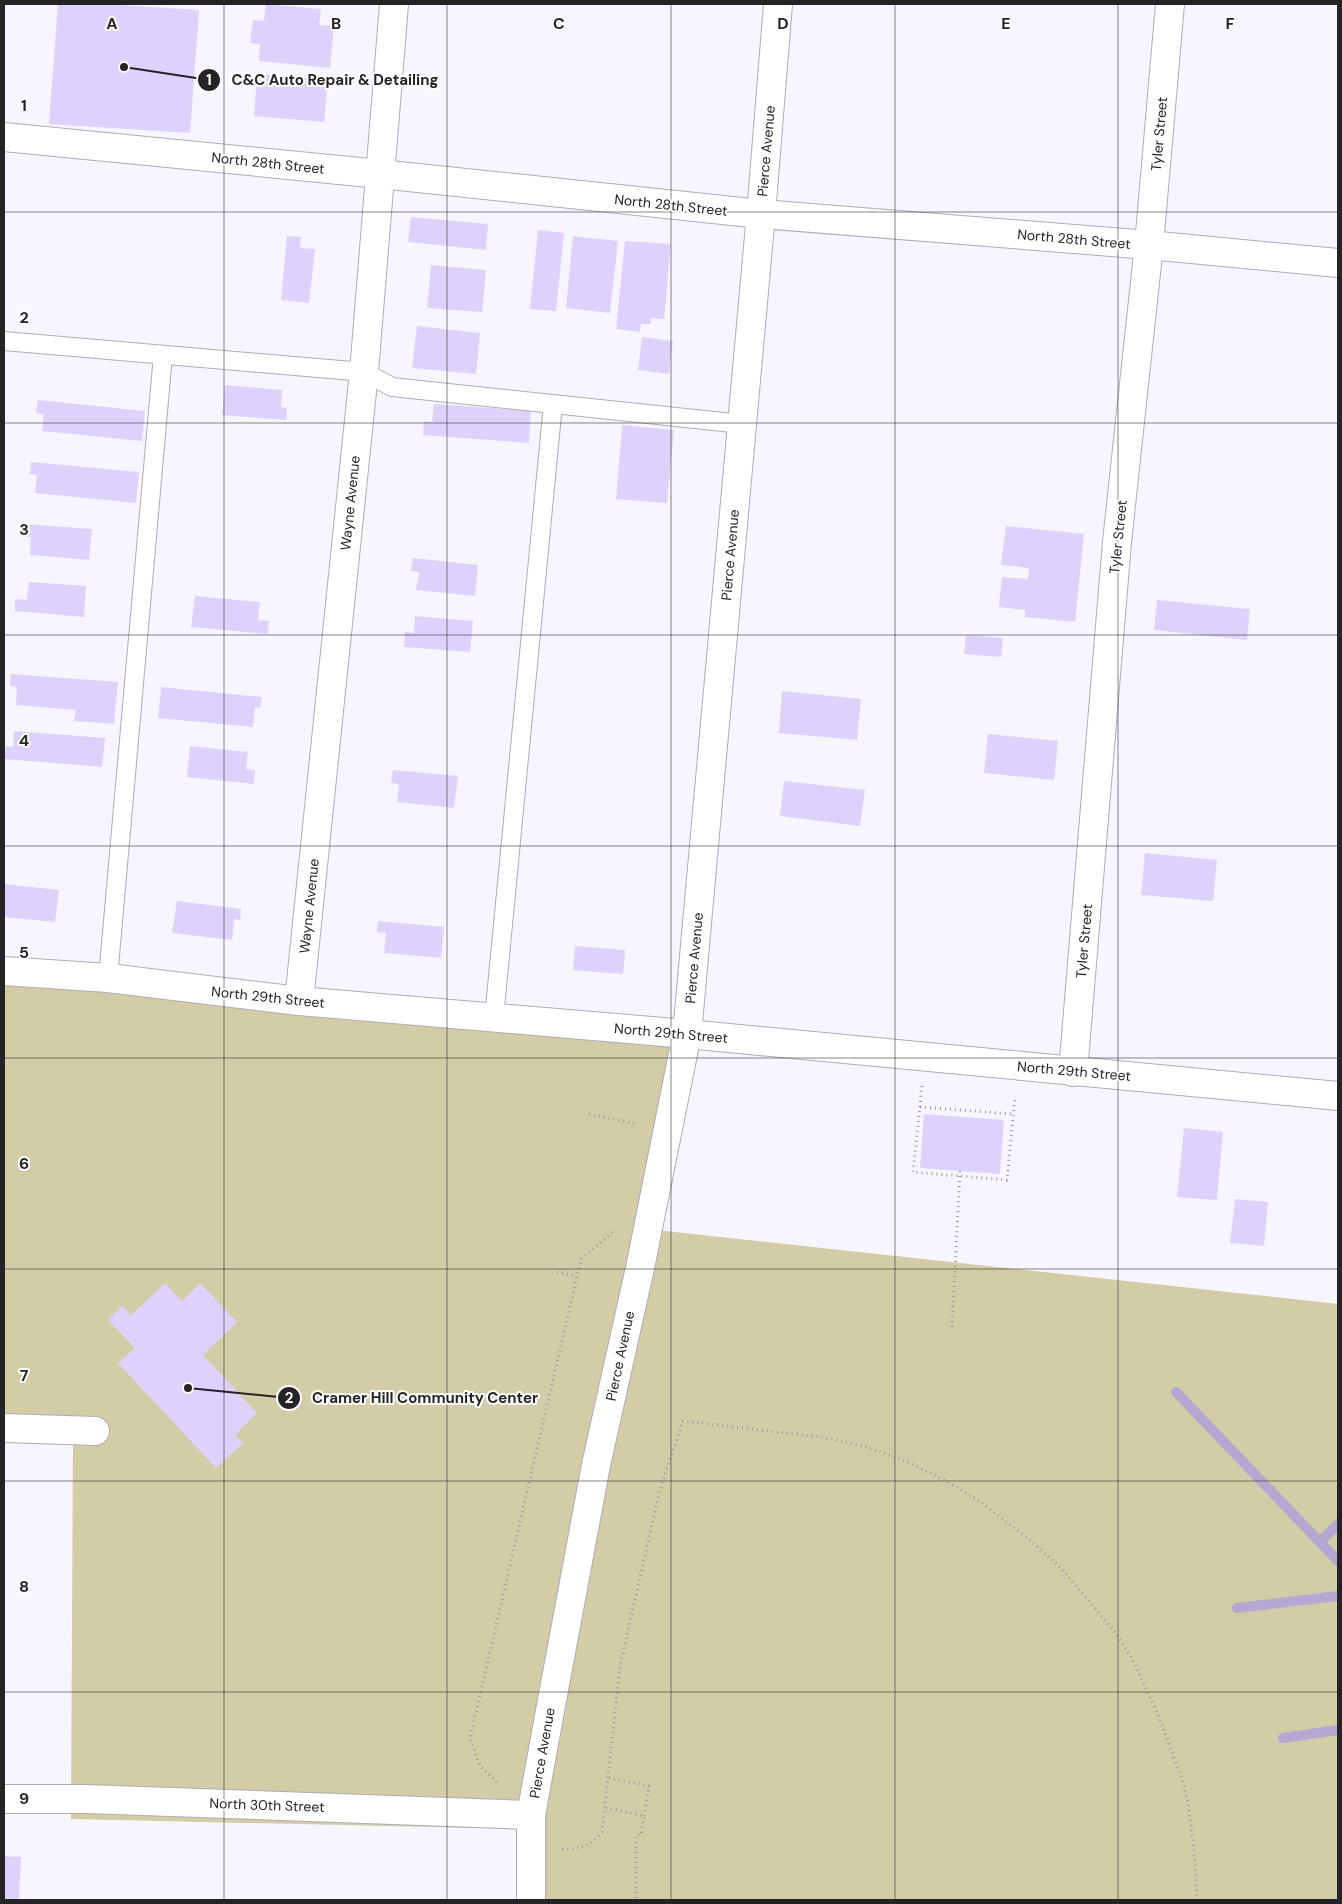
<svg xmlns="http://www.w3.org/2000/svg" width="1342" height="1904" font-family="'DM Sans',sans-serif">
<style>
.green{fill:#d2cda7}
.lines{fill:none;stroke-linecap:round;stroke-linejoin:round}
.stream{stroke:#b4a8d2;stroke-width:10}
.building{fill:#ded2fd}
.service-casing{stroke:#afacb5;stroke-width:20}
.minor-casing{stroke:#afacb5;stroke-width:30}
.path{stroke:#9d9ba2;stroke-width:3;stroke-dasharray:1 4;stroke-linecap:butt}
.service{stroke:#fff;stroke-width:18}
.minor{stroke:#fff;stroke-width:28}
.grid{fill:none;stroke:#242326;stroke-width:1;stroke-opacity:0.55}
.labels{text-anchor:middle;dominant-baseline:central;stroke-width:4;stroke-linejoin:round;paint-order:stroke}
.street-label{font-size:14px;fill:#242326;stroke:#fff}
.grid-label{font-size:16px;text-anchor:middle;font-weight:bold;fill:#242326;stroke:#fff;stroke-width:4;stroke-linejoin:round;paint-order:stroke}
.leader{fill:none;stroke:#242326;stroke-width:2}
.callout-dot{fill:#242326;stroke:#fff;stroke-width:2}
.mark-label{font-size:15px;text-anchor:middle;font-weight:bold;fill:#fff}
.callout-label{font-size:15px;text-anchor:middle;font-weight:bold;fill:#242326;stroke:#fff;stroke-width:4;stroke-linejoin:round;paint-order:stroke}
</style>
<rect width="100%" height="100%" fill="#f7f5ff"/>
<polygon class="green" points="4,973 700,1039 657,1230 1338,1304 1338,1900 519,1900 519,1829 71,1819 73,1436 4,1433"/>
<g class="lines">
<g class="stream">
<polyline points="1176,1392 1338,1561"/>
<polyline points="1320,1542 1338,1524"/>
<polyline points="1237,1608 1338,1596"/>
<polyline points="1283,1738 1338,1730"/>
</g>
</g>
<g class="building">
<polygon points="58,4 105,4 199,10 190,133 49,124"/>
<polygon points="266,4 321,9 319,25 334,26 330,68 259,61 260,44 250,43 253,20 264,21"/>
<polygon points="257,74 328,80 324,122 254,116"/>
<polygon points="411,217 488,224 486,250 408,242"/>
<polygon points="538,230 564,233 556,311 530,309"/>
<polygon points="287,236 301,237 300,248 315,249 309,303 281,300"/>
<polygon points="573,236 618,241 610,313 566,308"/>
<polygon points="625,241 671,244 664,319 651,318 651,324 641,324 640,332 616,329"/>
<polygon points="431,265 486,270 482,312 427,308"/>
<polygon points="417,326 480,333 476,374 412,368"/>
<polygon points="642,337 673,341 669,374 638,370"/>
<polygon points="225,385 282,390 281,407 287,408 286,420 222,415"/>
<polygon points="38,400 145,411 142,441 42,431 44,414 36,413"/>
<polygon points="434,404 531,411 529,443 423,435 424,421 432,422"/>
<polygon points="622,425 674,430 667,503 616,499"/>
<polygon points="31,462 139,472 136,503 35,493 37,475 30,474"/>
<polygon points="24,524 92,529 89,560 30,555 31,537 23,537"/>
<polygon points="1006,526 1084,534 1075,622 1025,617 1025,610 999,607 1002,577 1028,579 1029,568 1001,565"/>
<polygon points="413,558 478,565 475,596 416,590 419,572 411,571"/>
<polygon points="29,582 86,586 84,617 15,611 15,599 27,600"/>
<polygon points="195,596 260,602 258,620 269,621 268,634 191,627"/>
<polygon points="1157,600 1250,609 1247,640 1154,630"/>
<polygon points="415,616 473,621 470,652 404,647 405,632 414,633"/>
<polygon points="966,635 1003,638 1001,657 964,654"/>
<polygon points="11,674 118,682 114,724 74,721 76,710 16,705 17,687 10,686"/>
<polygon points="161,687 262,697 260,708 255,707 253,727 158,718"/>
<polygon points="782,691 861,699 857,740 779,733"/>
<polygon points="14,731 105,738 102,767 4,759 6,746 13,747"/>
<polygon points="988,734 1058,741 1054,780 984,773"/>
<polygon points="190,746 248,752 246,769 255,770 254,784 187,777"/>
<polygon points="393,770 458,776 454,808 397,802 399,784 391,783"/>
<polygon points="784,781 865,790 860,826 780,816"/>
<polygon points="1145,853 1217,860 1213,901 1141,895"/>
<polygon points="4,884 59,890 55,922 4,917"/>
<polygon points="177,901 241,909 240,920 234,919 232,940 172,933"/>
<polygon points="378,921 444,927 441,958 384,953 386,933 377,932"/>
<polygon points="575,946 625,950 623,974 573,970"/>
<polygon points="924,1114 1004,1120 1000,1174 920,1168"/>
<polygon points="1184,1128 1223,1132 1217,1200 1177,1197"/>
<polygon points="1235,1199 1268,1202 1264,1246 1230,1243"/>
<polygon points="165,1283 182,1301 200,1283 237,1322 203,1355 257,1413 235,1435 243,1443 216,1468 118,1363 135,1348 108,1320 122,1306 131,1315"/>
<polygon points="4,1856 21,1857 19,1900 4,1900"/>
</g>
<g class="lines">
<g class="service-casing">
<g id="service">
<polyline points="4,341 364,372 392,387 742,424"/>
<polyline points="108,978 163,355"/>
<polyline points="494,1018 553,404"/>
</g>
</g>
<g class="minor-casing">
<g id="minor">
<polyline points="4,137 380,174 761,214 1149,245 1338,263"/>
<polyline points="4,971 108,978 299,1001 687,1034 1338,1096"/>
<polyline points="299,1001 364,372 394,4"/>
<polyline points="1073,1072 1117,542 1149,245 1170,4"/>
<polyline points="4,1428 95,1431"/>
<polyline points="4,1799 86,1799 531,1815"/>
<polyline points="531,1900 531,1815 550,1711 596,1465 640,1268 687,1034 761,214 778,4"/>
</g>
</g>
<g class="path">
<polyline points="922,1086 913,1172 1007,1180 1015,1096"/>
<polyline points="920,1107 1013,1114"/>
<polyline points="589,1114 637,1124"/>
<polyline points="557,1272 576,1276"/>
<polyline points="952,1327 960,1171"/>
<polyline points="609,1778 649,1786 644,1816"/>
<polyline points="497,1782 480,1766 470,1738 581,1259 606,1238 615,1229"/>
<polyline points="606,1808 644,1816 641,1835 636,1835 636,1900"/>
<path d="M562 1849C580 1849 591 1846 602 1832L620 1666 660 1489 683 1421 821 1437 860 1445 906 1461 948 1482 981 1502 1032 1542 1062 1569 1114 1631 1132 1658 1160 1719 1184 1785 1188 1803 1194 1850 1197 1900"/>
</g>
<use href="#service" class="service"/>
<use href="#minor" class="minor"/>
</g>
<path class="grid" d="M224 4V1900M447 4V1900M671 4V1900M895 4V1900M1118 4V1900M4 212H1338M4 423H1338M4 635H1338M4 846H1338M4 1058H1338M4 1269H1338M4 1481H1338M4 1692H1338"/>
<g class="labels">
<g class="street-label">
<text transform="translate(1159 134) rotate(-85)">Tyler Street</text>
<text transform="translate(766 151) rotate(-85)">Pierce Avenue</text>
<text transform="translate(268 163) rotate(6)">North 28th Street</text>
<text transform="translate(671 205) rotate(6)">North 28th Street</text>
<text transform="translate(1074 239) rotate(5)">North 28th Street</text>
<text transform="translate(350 503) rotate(-84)">Wayne Avenue</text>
<text transform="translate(1118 537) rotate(-84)">Tyler Street</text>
<text transform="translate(730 555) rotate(-85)">Pierce Avenue</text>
<text transform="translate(309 906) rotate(-84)">Wayne Avenue</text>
<text transform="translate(1084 941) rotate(-85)">Tyler Street</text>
<text transform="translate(694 958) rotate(-85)">Pierce Avenue</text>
<text transform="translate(268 997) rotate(6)">North 29th Street</text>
<text transform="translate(671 1033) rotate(5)">North 29th Street</text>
<text transform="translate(1074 1071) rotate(5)">North 29th Street</text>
<text transform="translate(620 1356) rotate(-78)">Pierce Avenue</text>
<text transform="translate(542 1753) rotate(-80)">Pierce Avenue</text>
<text transform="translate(267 1805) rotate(2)">North 30th Street</text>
</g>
</g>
<g class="grid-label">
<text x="112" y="29">A</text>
<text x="336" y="29">B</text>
<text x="559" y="29">C</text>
<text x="783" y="29">D</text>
<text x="1006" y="29">E</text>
<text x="1230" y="29">F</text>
<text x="24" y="111">1</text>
<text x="24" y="323">2</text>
<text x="24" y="535">3</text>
<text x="24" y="746">4</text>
<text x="24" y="958">5</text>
<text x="24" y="1169">6</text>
<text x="24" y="1381">7</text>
<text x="24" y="1592">8</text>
<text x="24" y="1804">9</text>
</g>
<path class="leader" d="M124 67L209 80M188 1388L289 1398"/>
<g class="callout-dot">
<circle cx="124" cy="67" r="5"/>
<circle cx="188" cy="1388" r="5"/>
<circle cx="209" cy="80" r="12"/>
<circle cx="289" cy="1398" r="12"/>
</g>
<g class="mark-label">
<text x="209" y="85">1</text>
<text x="289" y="1403">2</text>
</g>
<g class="callout-label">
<text x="335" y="85">C&amp;C Auto Repair &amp; Detailing</text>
<text x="425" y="1403">Cramer Hill Community Center</text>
</g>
<rect width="1342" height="1904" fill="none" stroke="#242326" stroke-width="10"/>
</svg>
